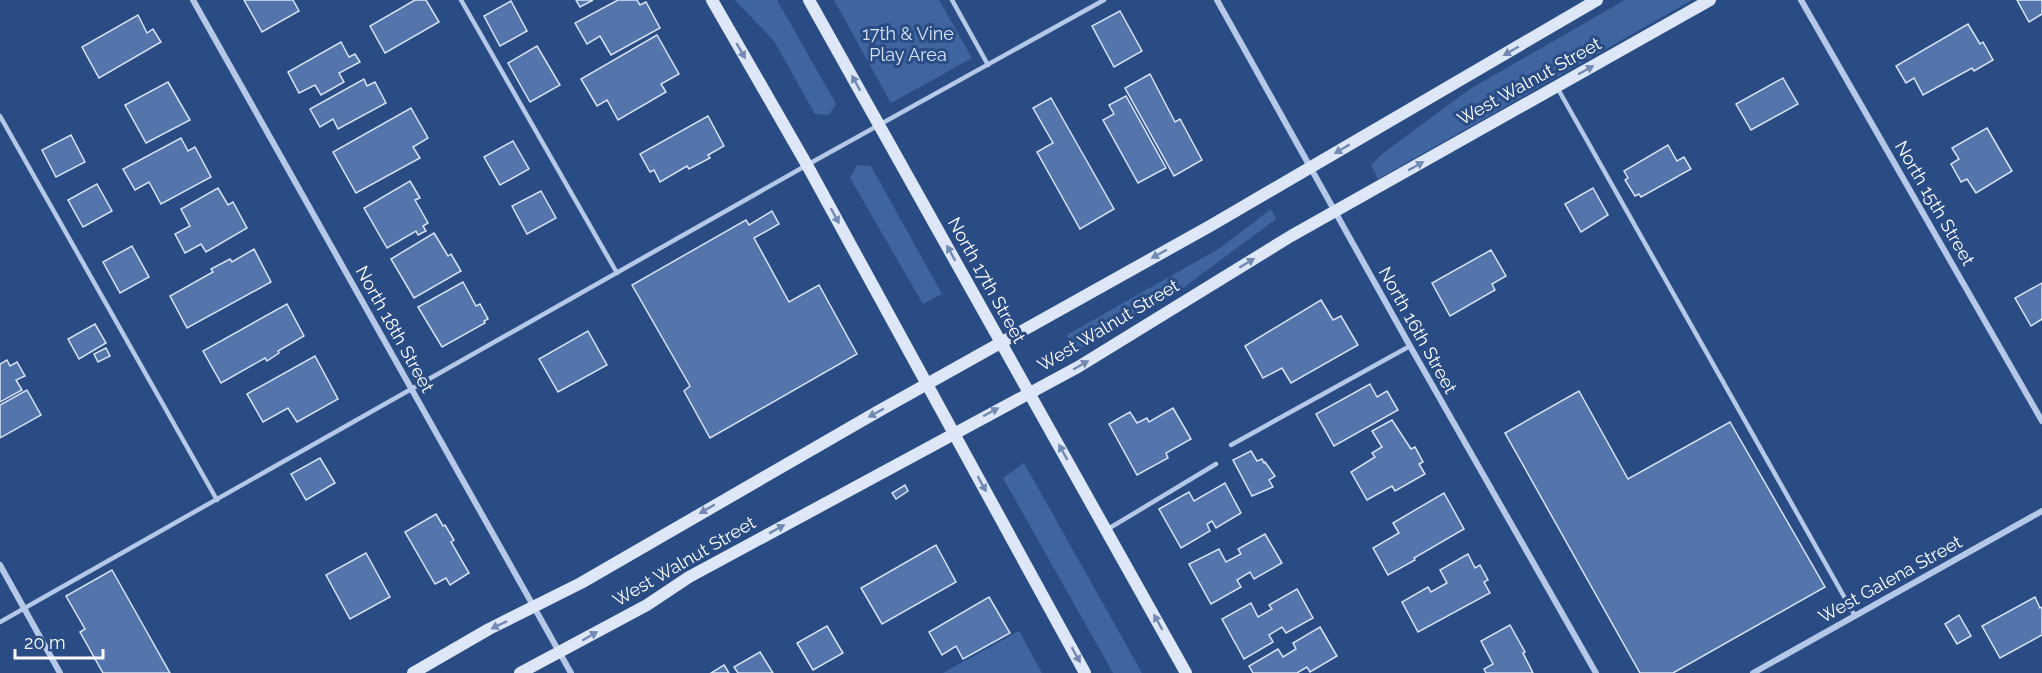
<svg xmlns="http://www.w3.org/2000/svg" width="2042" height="673" font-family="Raleway,sans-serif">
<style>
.green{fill:#3f65a1}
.building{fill:#5375ac;stroke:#d8e4f6;stroke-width:1.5}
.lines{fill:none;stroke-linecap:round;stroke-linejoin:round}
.lane{stroke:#b5c8e7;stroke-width:4.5}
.street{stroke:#b5c8e7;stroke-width:6}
.secondary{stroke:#dee7f7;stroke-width:12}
.oneway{fill:#728ab3}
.labels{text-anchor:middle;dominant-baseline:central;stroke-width:6;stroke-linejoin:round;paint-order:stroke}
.park-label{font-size:18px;fill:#d8e4f6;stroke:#2a4c85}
.street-label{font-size:18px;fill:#fff;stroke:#2a4c85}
</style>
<rect width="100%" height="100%" fill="#2a4c85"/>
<g class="green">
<polygon points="735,0 777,0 836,104 829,115 815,114 774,41"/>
<polygon points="834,0 939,0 972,58 891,103"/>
<polygon points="1625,0 1692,0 1378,179 1371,165 1382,154 1470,89"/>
<polygon points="857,165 871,166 942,294 923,304 850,178"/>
<polygon points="1271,209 1276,219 1171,297 1075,351 1067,335 1220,248"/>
<polygon points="1024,463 1142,673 1113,673 1003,478"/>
<polygon points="1019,631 1042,673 943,673"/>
</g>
<g class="building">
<polygon points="244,0 293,0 299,11 262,32"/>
<polygon points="415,0 426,0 439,22 385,53 370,26"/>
<polygon points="576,0 593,0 580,7"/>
<polygon points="618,0 637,0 640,5 646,2 660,28 611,55 600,36 587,44 575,23"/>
<polygon points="2017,0 2042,0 2042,14 2029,22"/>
<polygon points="511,1 527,31 500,46 484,16"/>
<polygon points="1120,11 1142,51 1114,67 1092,26"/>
<polygon points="138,15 147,33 153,29 161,42 99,78 82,47"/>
<polygon points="1968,24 1980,44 1983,42 1993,60 1974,71 1972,68 1923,95 1914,78 1906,83 1896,66"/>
<polygon points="657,35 679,74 661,84 666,92 618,120 607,100 597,106 581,79"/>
<polygon points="341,42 349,57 355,54 360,62 339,73 344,82 321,95 315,85 299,93 288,72"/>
<polygon points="537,46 560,85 530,102 508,63"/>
<polygon points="1150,74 1175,122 1180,119 1202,160 1174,176 1125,88"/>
<polygon points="1783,78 1798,104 1751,130 1736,104"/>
<polygon points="364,79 367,86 375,82 386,103 338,129 333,119 320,127 310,109"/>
<polygon points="168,82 190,120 146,143 125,105"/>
<polygon points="1126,96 1166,168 1138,183 1103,120 1114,114 1109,105"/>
<polygon points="1051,98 1114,209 1080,229 1037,152 1053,143 1033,108"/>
<polygon points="411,108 428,138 413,147 420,158 356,193 333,152"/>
<polygon points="708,116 724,146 708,155 710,158 689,169 687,166 660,182 654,170 650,172 640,154"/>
<polygon points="1987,128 2012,171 1976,193 1967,179 1961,182 1951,164 1959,159 1952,148"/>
<polygon points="71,135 85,162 56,177 42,150"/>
<polygon points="181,138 188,151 195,147 211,177 161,204 149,182 135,190 123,169"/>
<polygon points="513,141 529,169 500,185 484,157"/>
<polygon points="1668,145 1677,161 1684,157 1691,169 1641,197 1639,194 1635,196 1625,180 1628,178 1624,171"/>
<polygon points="410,181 420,198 415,200 428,223 423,226 426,231 418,235 416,231 387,248 364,208"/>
<polygon points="97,184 112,211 83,227 68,200"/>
<polygon points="218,188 228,205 233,202 247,228 206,252 201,244 185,253 175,234 190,226 181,209"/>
<polygon points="1593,188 1608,215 1581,232 1565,204"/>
<polygon points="541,191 556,218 527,234 512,206"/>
<polygon points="772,211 779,224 754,238 789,302 819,285 857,354 710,438 684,391 690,386 632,285 746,220 749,225"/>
<polygon points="434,233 448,256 451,254 461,271 414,298 391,259"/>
<polygon points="132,246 149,277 120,293 103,262"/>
<polygon points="254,249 271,282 187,328 170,296 213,272 211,269 230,259 232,262"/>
<polygon points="1491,250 1506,276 1492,284 1495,290 1450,316 1432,283"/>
<polygon points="463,282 476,306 480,304 488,319 484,321 485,323 442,347 418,307"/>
<polygon points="2042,283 2042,319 2031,326 2015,298"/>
<polygon points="1321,300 1333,320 1341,316 1358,345 1291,383 1282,368 1263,378 1245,346"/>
<polygon points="287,304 304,336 278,351 279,353 267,361 265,358 221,383 203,351"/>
<polygon points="95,324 106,343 79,359 68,339"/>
<polygon points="588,331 607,365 558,392 539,359"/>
<polygon points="106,348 110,356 98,362 94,354"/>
<polygon points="315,356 338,399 297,422 288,408 263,422 247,394"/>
<polygon points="7,360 10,366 17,362 25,376 16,380 22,390 0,402 0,364"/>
<polygon points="1370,384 1377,397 1387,391 1398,410 1334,446 1316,414"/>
<polygon points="27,390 41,415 0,438 0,405"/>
<polygon points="1579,391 1628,479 1730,422 1825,587 1673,673 1640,673 1505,433"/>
<polygon points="1173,408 1191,439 1166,453 1168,458 1137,475 1109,424 1130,412 1137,423 1147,418 1149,422"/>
<polygon points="1392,420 1411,449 1415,447 1423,462 1419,464 1425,474 1395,491 1392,486 1367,500 1351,472 1375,457 1372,453 1382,447 1372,431"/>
<polygon points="1251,451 1257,461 1262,459 1264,463 1265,462 1275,476 1269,480 1273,487 1252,496 1233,460"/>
<polygon points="320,458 335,483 306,500 291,474"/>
<polygon points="1225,483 1241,513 1216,528 1212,521 1207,524 1210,531 1181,548 1159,509 1189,492 1194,501"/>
<polygon points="905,485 908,491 896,499 892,493"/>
<polygon points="1444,493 1464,529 1414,558 1415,560 1388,575 1373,548 1399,533 1393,523"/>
<polygon points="436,514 443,526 445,525 454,540 451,542 469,573 450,585 446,578 435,584 405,532"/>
<polygon points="1265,534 1282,563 1254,579 1250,572 1237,580 1241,587 1211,604 1189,564 1219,549 1226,562 1241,554 1238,549"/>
<polygon points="936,545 956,582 882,624 861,588"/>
<polygon points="366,553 390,597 350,619 326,575"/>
<polygon points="1468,554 1475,568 1480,565 1488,580 1484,582 1490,593 1418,632 1402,602 1428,587 1431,592 1447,583 1440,570"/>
<polygon points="112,570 170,673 103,673 80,632 85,629 66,596"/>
<polygon points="1297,589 1313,618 1286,633 1282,627 1269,635 1273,642 1244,659 1222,619 1251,603 1258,617 1272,609 1269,605"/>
<polygon points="989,597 1010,633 963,659 956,646 942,655 929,632"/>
<polygon points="2035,597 2040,608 2042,607 2042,635 2000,658 1982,626"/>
<polygon points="1959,615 1971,636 1957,644 1945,624"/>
<polygon points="1510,625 1525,652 1523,653 1533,673 1486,673 1484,669 1493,664 1481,641"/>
<polygon points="827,626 843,653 813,670 797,643"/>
<polygon points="1320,627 1337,656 1310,672 1307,667 1297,673 1253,673 1249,666 1278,649 1283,657 1296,649 1293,643"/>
<polygon points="760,652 773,673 738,673 734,667"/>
<polygon points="724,665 729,673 711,673"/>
</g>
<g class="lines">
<g class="lane">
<polyline points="461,0 617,273"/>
<polyline points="952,0 988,65"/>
<polyline points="1558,89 1855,616"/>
<polyline points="0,116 217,500"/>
<polyline points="1231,445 1410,346"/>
<polyline points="1108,529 1216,464"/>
<polyline points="0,622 807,165 1104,0"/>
</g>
<g class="street">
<polyline points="193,0 571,673"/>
<polyline points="1217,0 1410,346 1596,673"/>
<polyline points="1801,0 2042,421"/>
<polyline points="0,565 60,673"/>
<polyline points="1753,673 2042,511"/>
</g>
<g class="secondary">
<polyline points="712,0 807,165 1085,673"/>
<polyline points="809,0 1186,673"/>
<polyline points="413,673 489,629 581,583 877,412 1210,226 1597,0"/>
<polyline points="520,673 647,605 689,577 1078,367 1291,236 1710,0"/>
</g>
</g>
<defs><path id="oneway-solid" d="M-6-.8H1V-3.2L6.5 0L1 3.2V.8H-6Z" transform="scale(1.5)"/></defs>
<g class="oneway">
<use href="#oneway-solid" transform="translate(741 51) rotate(60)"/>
<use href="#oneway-solid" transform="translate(1511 51) rotate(150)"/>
<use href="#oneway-solid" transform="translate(1586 70) rotate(-29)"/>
<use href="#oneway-solid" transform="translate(856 83) rotate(-119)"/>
<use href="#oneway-solid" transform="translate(1342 149) rotate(149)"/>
<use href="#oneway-solid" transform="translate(1416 166) rotate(-29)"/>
<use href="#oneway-solid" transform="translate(835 216) rotate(62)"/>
<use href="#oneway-solid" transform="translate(951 253) rotate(-119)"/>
<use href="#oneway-solid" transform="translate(1159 254) rotate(151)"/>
<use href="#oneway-solid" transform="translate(1247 263) rotate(-31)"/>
<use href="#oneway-solid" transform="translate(1081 365) rotate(-30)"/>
<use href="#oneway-solid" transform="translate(991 412) rotate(-28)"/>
<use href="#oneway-solid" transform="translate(876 413) rotate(151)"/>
<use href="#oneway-solid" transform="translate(1063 452) rotate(-119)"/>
<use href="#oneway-solid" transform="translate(982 484) rotate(61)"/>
<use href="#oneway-solid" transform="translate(707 509) rotate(150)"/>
<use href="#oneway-solid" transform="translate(777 529) rotate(-29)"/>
<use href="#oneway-solid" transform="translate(1158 622) rotate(-119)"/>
<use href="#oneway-solid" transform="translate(499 625) rotate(154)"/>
<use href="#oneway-solid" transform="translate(590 636) rotate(-30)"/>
<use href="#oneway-solid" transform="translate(1076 655) rotate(61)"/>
</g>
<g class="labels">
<g class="park-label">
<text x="908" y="33">17th &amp; Vine<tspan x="908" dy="21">Play Area</tspan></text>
</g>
<g class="street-label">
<text transform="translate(1529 81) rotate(-29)">West Walnut Street</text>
<text transform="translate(1935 203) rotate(60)">North 15th Street</text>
<text transform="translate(987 280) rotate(61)">North 17th Street</text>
<text transform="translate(1108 325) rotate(-31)">West Walnut Street</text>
<text transform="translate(395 329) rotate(61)">North 18th Street</text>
<text transform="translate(1418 330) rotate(61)">North 16th Street</text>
<text transform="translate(684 561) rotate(-30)">West Walnut Street</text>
<text transform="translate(1890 579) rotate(-29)">West Galena Street</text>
</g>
</g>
<path d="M15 649v9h88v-9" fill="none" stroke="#ffffff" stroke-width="3"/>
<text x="24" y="649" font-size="18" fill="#ffffff" stroke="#2a4c85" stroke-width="4.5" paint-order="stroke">20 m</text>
</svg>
